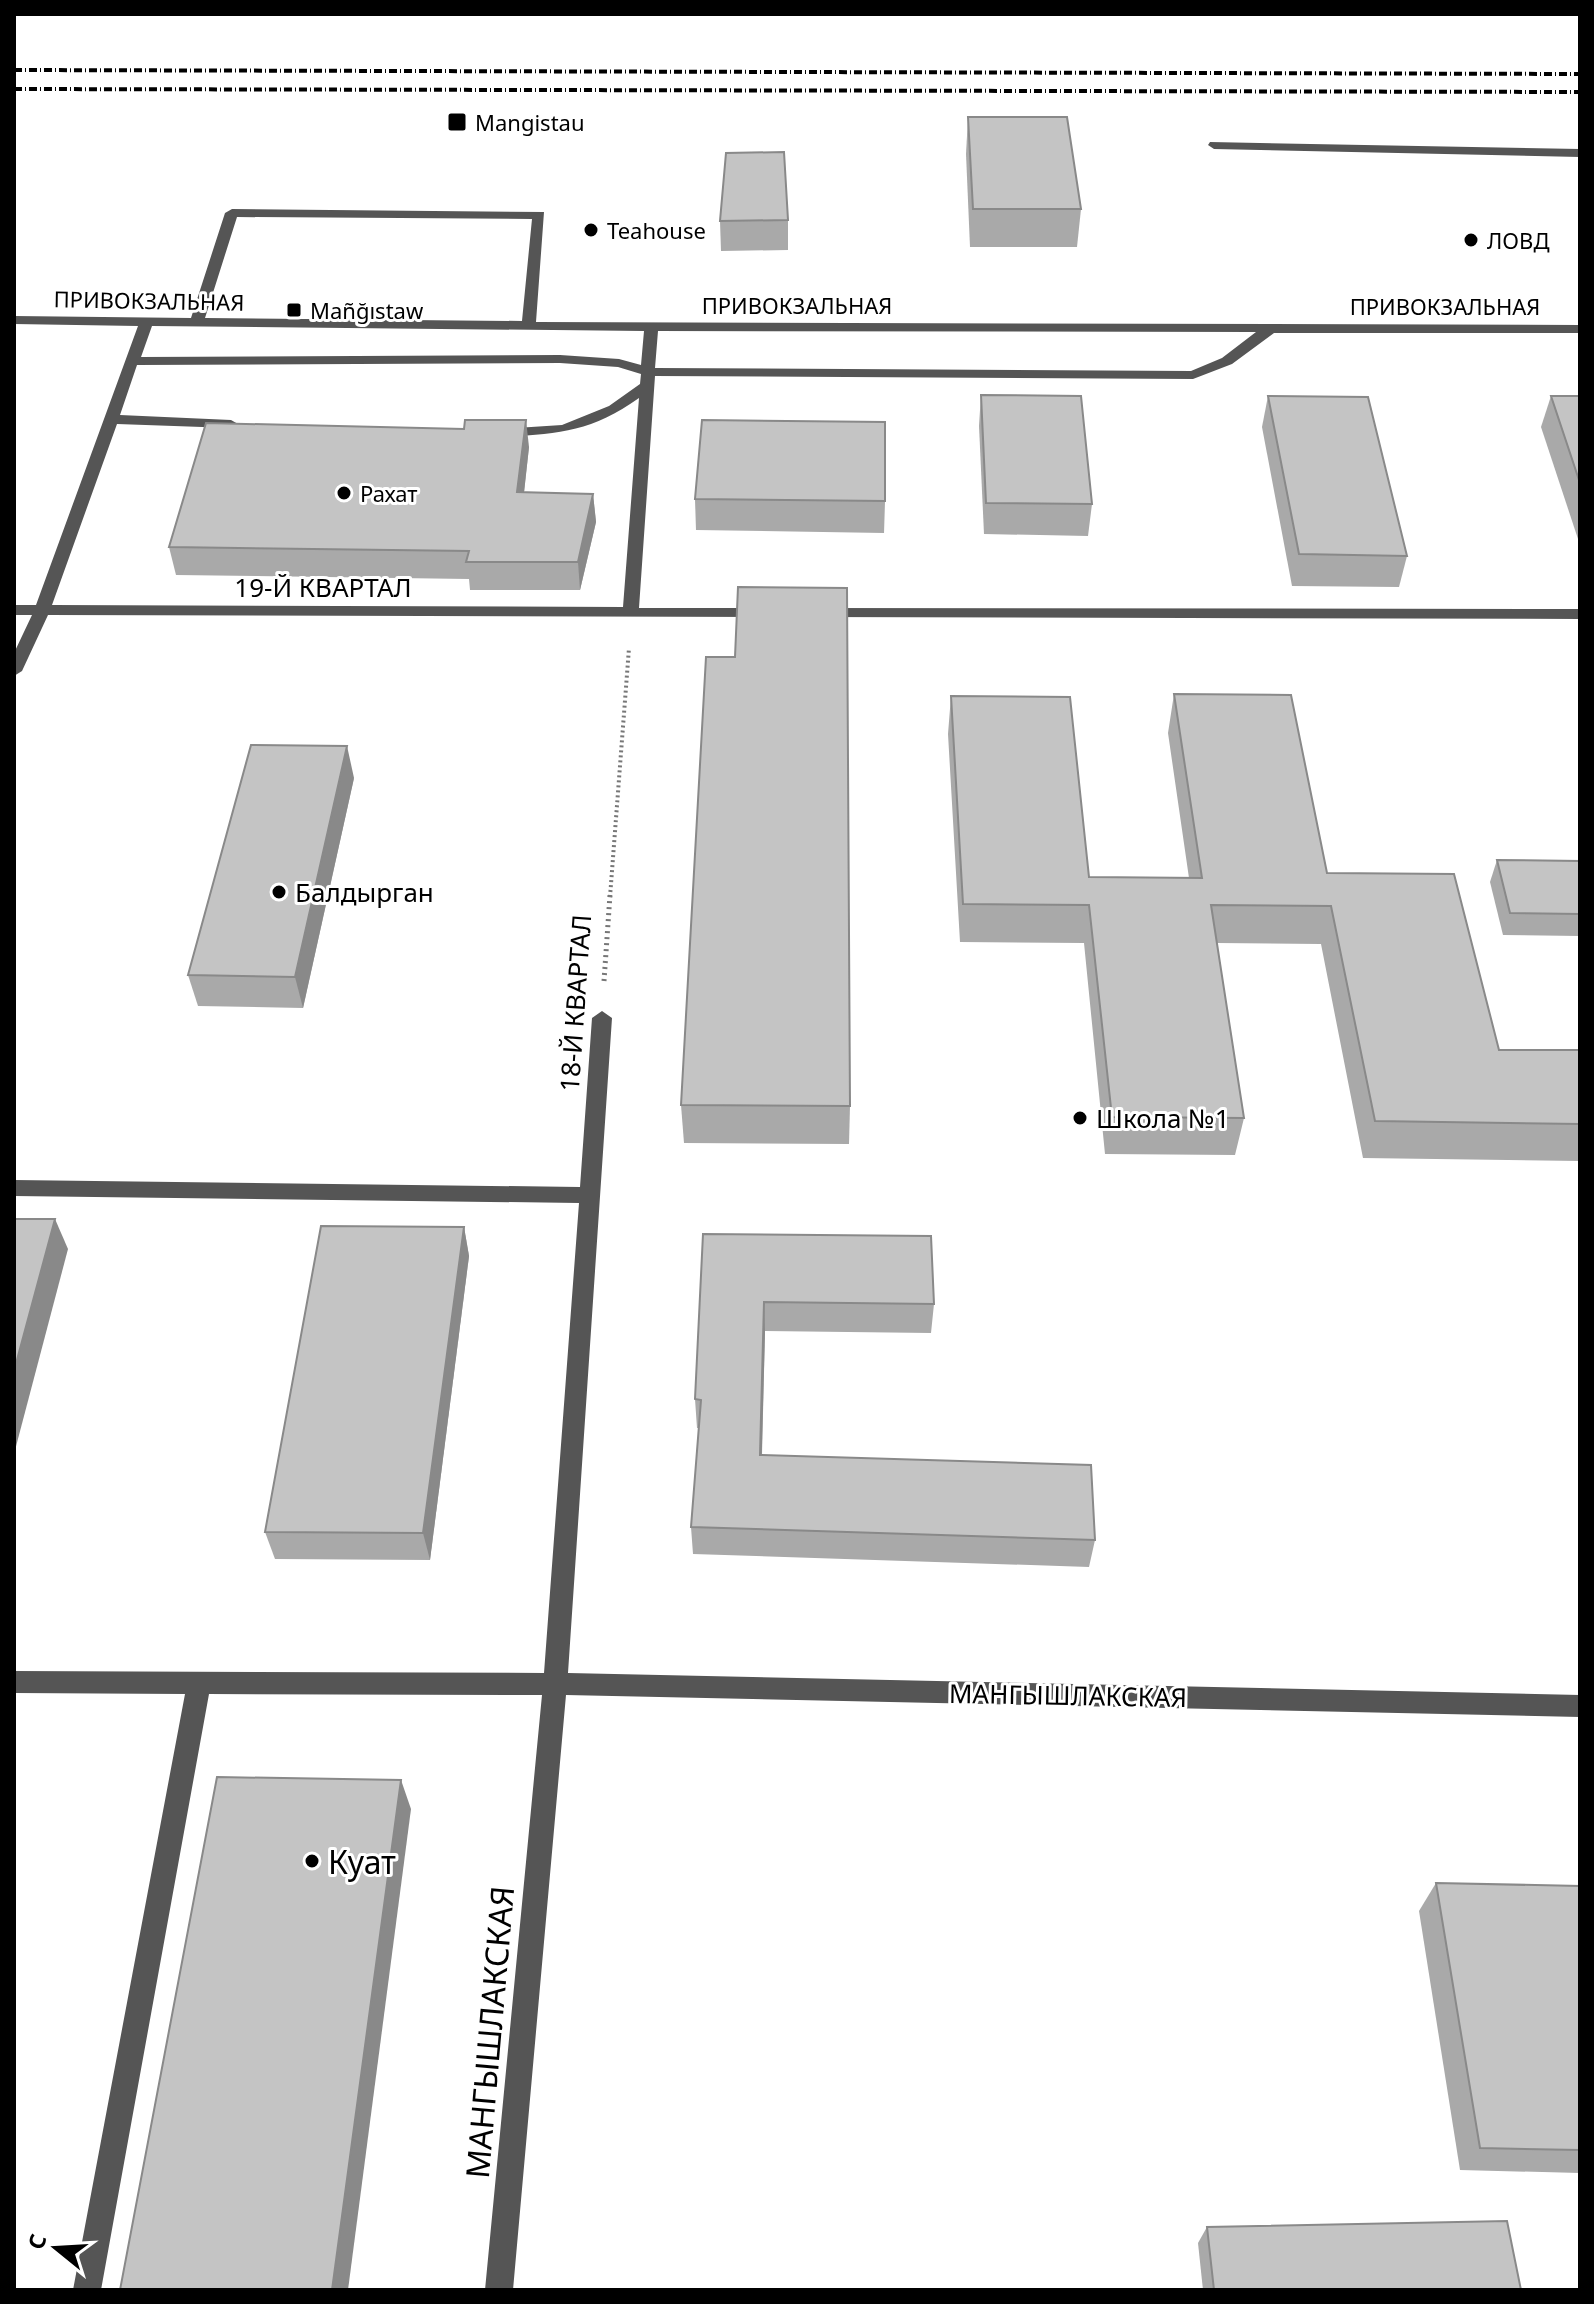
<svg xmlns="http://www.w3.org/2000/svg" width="1594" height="2304" font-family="'Noto Sans',sans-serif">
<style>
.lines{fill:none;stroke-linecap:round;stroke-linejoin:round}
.path-far1{stroke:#777;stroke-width:4;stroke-dasharray:2 3;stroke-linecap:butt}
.path{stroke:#777;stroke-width:5;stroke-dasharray:2 4;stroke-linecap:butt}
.minor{fill:#555;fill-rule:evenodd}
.rail{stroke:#000;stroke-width:4;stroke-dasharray:8 3 1 3;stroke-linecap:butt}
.wall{fill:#a9a9a9}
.shaded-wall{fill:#898989}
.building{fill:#c4c4c4;stroke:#898989;stroke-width:2}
.poi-dot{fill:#000;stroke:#fff;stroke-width:3}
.labels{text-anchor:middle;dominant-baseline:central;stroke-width:6;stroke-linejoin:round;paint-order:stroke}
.far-poi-label{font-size:22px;fill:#000;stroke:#fff;text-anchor:start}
.far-street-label{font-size:22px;fill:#000;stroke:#fff}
.street-label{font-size:26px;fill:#000;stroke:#fff}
.poi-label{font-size:26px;fill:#000;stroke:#fff;text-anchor:start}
.near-poi-label{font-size:32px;fill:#000;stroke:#fff;text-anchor:start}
.near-street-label{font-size:32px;fill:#000;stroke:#fff}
</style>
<rect width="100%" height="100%" fill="#fff"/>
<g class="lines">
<polyline class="path-far1" points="610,897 629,648"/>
<polyline class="path" points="604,981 610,895"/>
<g class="minor">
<polygon points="1210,142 1580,149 1580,157 1214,149 1208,145"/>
<path d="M232 209 544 212 536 322 1580 325V333H1274L1232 364 1193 379 655 376 639 608H764L772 613 770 617 48 615 22 671 14 676V653L32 615H14V605H36L138 326 14 324V316L191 318 225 213ZM237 217 532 219 522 321 205 318ZM152 326 644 331 641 365 619 359 560 355 141 357ZM658 331 1256 332 1222 358 1191 371 655 368ZM560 363 618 367 641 374 640 384 609 406 562 425 502 429 495 433 502 437C558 434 591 432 639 398L623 607 52 605 117 424 231 428 238 424 231 420 120 415 137 365Z"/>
<polygon points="820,608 1580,609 1580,619 814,617 812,613"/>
<polygon points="602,1011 612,1018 568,1673 1580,1695 1580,1717 566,1695 513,2290 485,2290 542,1695 209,1694 101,2290 73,2290 185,1694 14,1693 14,1671 544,1673 579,1203 14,1196 14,1180 580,1187 592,1018"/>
</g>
<g class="rail">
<polyline points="14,70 1580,74"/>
<polyline points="14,89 1580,92"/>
</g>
</g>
<g class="wall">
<polygon points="968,117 1081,209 1077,247 970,247 966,154"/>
<polygon points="788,220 788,250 721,251 720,221"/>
<polygon points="981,395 1092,504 1088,536 984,534 979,426"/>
<polygon points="1268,396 1407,556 1399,587 1292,586 1262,427"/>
<polygon points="1551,396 1580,396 1580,545 1541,427"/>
<polygon points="529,447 524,492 593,494 596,522 580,590 470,590 469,579 176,575 169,547"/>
<polygon points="695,499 885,501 884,533 696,530"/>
<polygon points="1174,694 1327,873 1499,1050 1580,1050 1580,1161 1363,1158 1321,944 1217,943 1244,1118 1235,1155 1105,1154 1084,943 960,942 948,734 951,696 1089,877 1189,878 1168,733"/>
<polygon points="354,778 303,1008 198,1006 188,975"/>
<polygon points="1497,860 1580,861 1580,936 1503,935 1490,882"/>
<polygon points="681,1105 850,1106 849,1144 684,1143"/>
<polygon points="464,1227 469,1256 430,1560 275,1559 265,1532"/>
<polygon points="703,1234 934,1304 931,1333 765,1331 762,1455 1095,1540 1089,1567 693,1554 691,1527 699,1428 697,1428 695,1399"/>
<polygon points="1436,1883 1580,1886 1580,2173 1460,2170 1419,1911"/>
<polygon points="1207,2227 1521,2290 1203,2290 1198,2243"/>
</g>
<g class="shaded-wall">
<polygon points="526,420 529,447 521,520 517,492"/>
<polygon points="593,494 596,522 580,590 578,562"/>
<polygon points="347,746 354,778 303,1008 295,977"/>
<polygon points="55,1219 68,1249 14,1454 14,1371"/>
<polygon points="464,1227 469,1256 430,1560 423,1533"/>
<polygon points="764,1302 765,1331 761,1482 760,1455"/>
<polygon points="401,1780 411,1809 348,2290 332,2290"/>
</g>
<g class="building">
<polygon points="968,117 1067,117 1081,209 973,209"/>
<polygon points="784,152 788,220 720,221 726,153"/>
<polygon points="981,395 1081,396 1092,504 986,503"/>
<polygon points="1268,396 1368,397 1407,556 1299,554"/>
<polygon points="1551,396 1580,396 1580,483"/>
<polygon points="465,420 526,420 517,492 593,494 578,562 466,562 469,551 169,547 206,423 464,429"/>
<polygon points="702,420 885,422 885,501 695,499"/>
<polygon points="738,587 847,588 850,1106 681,1105 706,657 735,657"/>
<polygon points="1174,694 1291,695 1327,873 1454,874 1499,1050 1580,1050 1580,1124 1375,1121 1331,906 1211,905 1244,1118 1112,1117 1089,905 963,904 951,696 1070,697 1089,877 1202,878"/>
<polygon points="251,745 347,746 295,977 188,975"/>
<polygon points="1497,860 1580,861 1580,914 1510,913"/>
<polygon points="14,1219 55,1219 14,1371"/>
<polygon points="321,1226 464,1227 423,1533 265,1532"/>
<polygon points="703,1234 931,1236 934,1304 764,1302 760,1455 1091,1465 1095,1540 691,1527 701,1400 695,1399"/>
<polygon points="217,1777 401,1780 332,2290 120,2290"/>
<polygon points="1436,1883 1580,1886 1580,2150 1480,2148"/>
<polygon points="1507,2221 1521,2290 1214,2290 1207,2227"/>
</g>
<g class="poi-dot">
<rect x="447" y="112" width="20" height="20" rx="4"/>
<circle cx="591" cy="230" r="8"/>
<circle cx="1471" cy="240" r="8"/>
<rect x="286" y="302" width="16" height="16" rx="4"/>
<circle cx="344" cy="493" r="8"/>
<circle cx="279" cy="892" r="8"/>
<circle cx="1080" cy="1118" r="8"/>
<circle cx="312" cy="1861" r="8"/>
</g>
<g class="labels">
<g class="far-poi-label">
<text x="475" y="122">Mangistau</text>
<text x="607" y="230">Teahouse</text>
<text x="1487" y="240">ЛОВД</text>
<text x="310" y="310">Mañğıstaw</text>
<text x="360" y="493">Рахат</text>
</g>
<g class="far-street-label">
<text transform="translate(149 300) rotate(1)">ПРИВОКЗАЛЬНАЯ</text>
<text x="797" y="305">ПРИВОКЗАЛЬНАЯ</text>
<text x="1445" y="306">ПРИВОКЗАЛЬНАЯ</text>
</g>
<g class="street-label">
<text x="323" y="587">19-Й КВАРТАЛ</text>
<text transform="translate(575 1003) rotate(-86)">18-Й КВАРТАЛ</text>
<text transform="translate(1068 1695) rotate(1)">МАНГЫШЛАКСКАЯ</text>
</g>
<g class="poi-label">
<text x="295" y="892">Балдырган</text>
<text x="1096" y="1118">Школа №1</text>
</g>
<g class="near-poi-label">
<text x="328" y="1861">Куат</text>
</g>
<g class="near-street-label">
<text transform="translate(489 2032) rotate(-85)">МАНГЫШЛАКСКАЯ</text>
</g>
</g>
<rect width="1594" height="2304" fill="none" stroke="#000000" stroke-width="32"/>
<g transform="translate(56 2248) rotate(288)" stroke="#ffffff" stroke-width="6" paint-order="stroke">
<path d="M0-6L14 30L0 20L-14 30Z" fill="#000000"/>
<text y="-12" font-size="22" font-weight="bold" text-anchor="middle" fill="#000000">С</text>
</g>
</svg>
